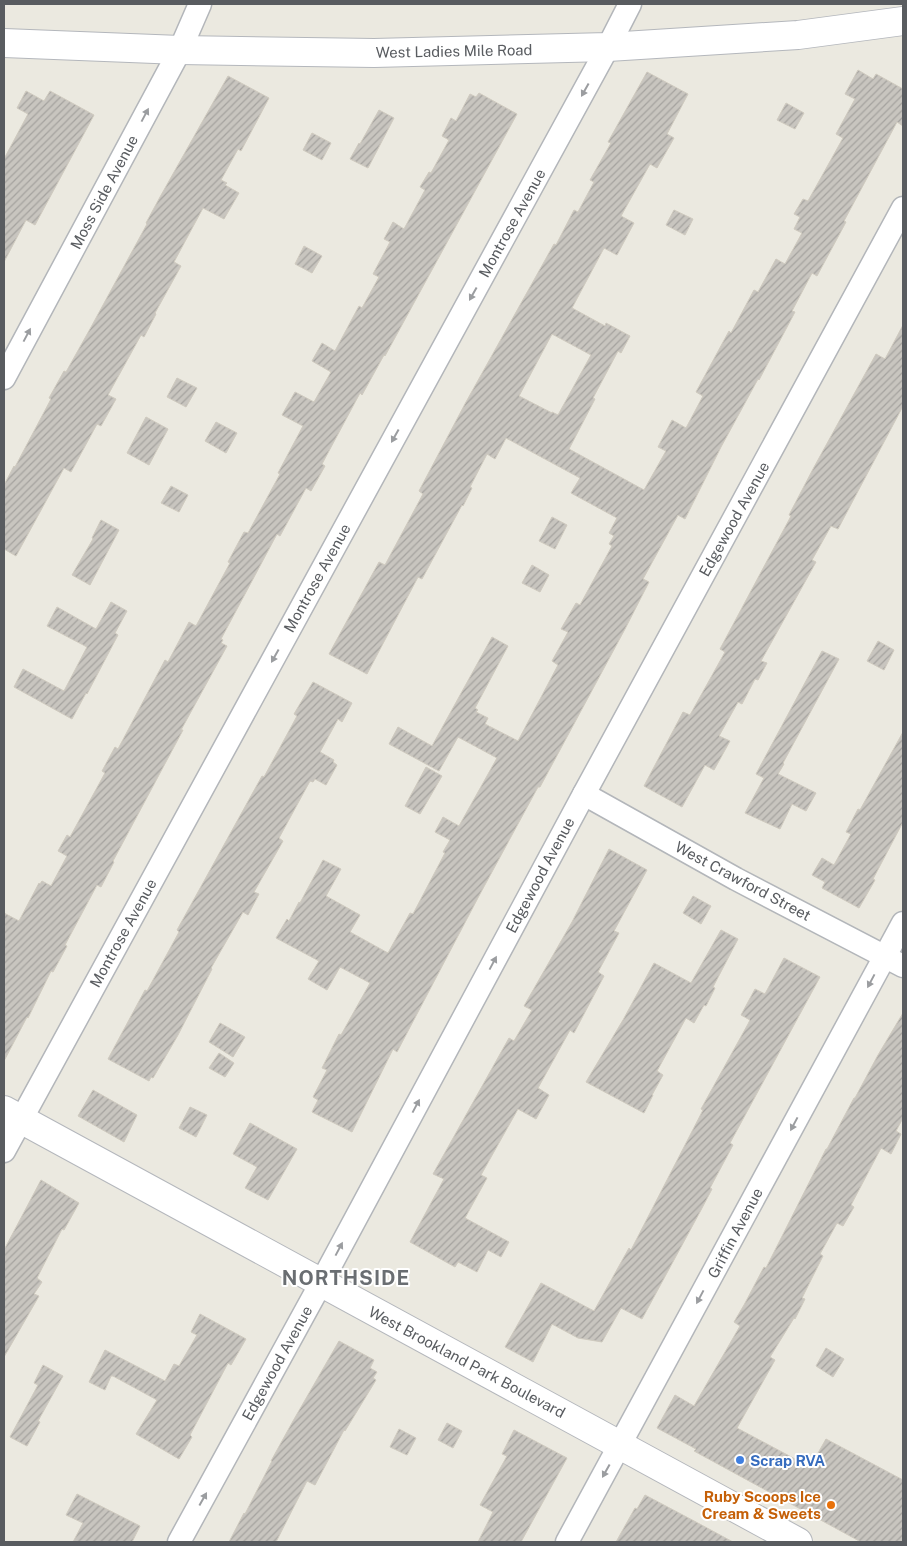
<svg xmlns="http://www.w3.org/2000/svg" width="907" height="1546" font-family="'Public Sans',sans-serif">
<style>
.building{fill:url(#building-hatch);stroke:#cfcabf;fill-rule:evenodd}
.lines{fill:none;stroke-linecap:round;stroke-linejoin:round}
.street-casing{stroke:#b3b6ba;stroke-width:25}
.secondary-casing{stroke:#b4b7bc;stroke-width:30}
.street{stroke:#fff;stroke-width:22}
.secondary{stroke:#fff;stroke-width:28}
.oneway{fill:#9b9da0}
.shop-dot{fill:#3f7fe0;stroke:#fff;stroke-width:2}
.food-dot{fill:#e8710a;stroke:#fff;stroke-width:2}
.labels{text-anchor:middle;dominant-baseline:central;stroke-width:4;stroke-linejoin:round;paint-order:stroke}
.street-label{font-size:15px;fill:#595c60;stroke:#fff}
.shop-label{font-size:15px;font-weight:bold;fill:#366cbe;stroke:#fff;text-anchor:start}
.food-label{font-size:15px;font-weight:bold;fill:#c56008;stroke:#fff;text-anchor:end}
.district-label{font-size:20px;font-weight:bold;letter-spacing:1px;fill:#6a6e72;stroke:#fff}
</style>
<defs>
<pattern id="building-hatch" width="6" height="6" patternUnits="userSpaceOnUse" patternTransform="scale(1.25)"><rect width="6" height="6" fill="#c8c5bf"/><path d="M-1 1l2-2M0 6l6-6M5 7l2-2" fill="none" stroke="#a5a39f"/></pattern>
</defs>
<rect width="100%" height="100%" fill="#ebe9e0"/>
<g class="building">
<path d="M858 70 873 79 876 74 903 89V126L897 122 844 221 846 222 817 276 812 273 792 311 795 312 759 380 758 379 721 447 685 519 678 515 643 579 649 582 625 629 554 761 540 787H538L480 894 397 1052 393 1049 352 1132 312 1112 318 1100 313 1097 327 1070 322 1068 339 1034 341 1035 370 983 340 967 327 990 308 979 319 961 276 938 287 919 289 921 299 902 300 903 323 860 341 869 326 896 360 915 350 932 388 953 410 913 413 914 445 853 443 852 450 840 435 832 443 817 459 826 497 758 458 737 439 771 389 744 398 727 432 746 492 637 508 646 475 708 478 710 476 712 488 718 485 724 518 741 558 665 552 661 568 632 561 629 576 603 580 605 612 546 609 544 614 536 609 533 617 518 571 493 580 478 506 438 495 459 487 454 470 487 472 488 463 506 462 505 422 579 418 577 367 674 329 654 379 562 385 565 423 494 419 491 466 402 554 244 556 245 574 210 578 212 594 182 590 180 611 143 608 142 647 72 688 94 667 134 674 138 657 168 650 164 621 216 634 223 617 255 604 248 572 308 605 326 606 323 630 336 621 353 618 351 593 398 595 399 569 449 644 490 666 451 658 447 672 420 686 428 703 396 696 392 729 331 731 333 754 290 758 292 776 259 785 264 802 233 794 229 800 217 794 214 803 199 808 201 843 138 836 134 855 99 845 94ZM552 334 591 355 558 415 552 412V413L519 396Z"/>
<polygon points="228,76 269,98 241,151 238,149 221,180 227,183 225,185 239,193 224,219 203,208 174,262 181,266 155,313 156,314 144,337 141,335 108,395 116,399 101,426 97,424 71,472 64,468 16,556 4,549 4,485 14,466 15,467 51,399 49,398 64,371 66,372 90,329 147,224 146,223 160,197"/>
<polygon points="26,91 44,101 50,91 94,115 35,225 26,220 4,262 4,159 28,114 17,108"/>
<polygon points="479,93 517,114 385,356 384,355 362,395 360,393 322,464 325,466 311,491 306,488 280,536 277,534 221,639 223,640 221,643 227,646 181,730 183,730 113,861 114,862 101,887 97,885 65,945 67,946 53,972 51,971 28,1018 27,1017 4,1061 4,913 19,921 39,883 40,884 42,881 51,886 67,856 58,851 67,835 70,837 105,773 102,771 115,747 118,749 165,660 168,662 189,622 196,626 230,563 228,562 244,532 248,533 280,474 278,473 303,426 282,415 295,392 314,402 331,372 312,361 322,343 335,351 359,306 362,308 379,277 373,274 390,242 384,239 393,222 404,229 425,190 420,187 429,172 431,173 449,140 442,136 451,118 456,121 470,94 476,97"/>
<polygon points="786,103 804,113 795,129 777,120"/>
<polygon points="379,110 394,118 368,168 350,159 359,143 360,144"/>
<polygon points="312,133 331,143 322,160 303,150"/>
<polygon points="674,210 693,219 685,235 666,225"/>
<polygon points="304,246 322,256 312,273 295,264"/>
<polygon points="903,325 903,406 838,529 831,526 812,560 816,562 761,661 767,663 758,680 755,679 742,704 738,702 719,736 730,741 714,770 705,765 682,807 644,786 683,712 690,715 725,652 720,649 791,516 789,515 813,469 876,354 885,359"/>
<polygon points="177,378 197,388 186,407 167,397"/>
<polygon points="146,417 168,429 149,465 127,453"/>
<polygon points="216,422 237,433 226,453 205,441"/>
<polygon points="171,486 188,495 179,512 161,503"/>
<polygon points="552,517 567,525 555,549 539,541"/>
<polygon points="101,520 119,530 90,585 72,575 93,539 92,538"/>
<polygon points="532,565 549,575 540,592 522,583"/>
<polygon points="111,602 127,611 115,633 118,635 87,694 86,693 72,719 14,687 23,669 64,691 87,647 47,626 57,607 96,629"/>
<polygon points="878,641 894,650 884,670 867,661"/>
<polygon points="822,651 839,659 783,763 784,764 778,774 816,793 806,811 792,804 780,829 745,813 764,778 756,774"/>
<polygon points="313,682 352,703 342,722 338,719 320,752 334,760 333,762 337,765 326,785 315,779 313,782 310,781 279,838 283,841 254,892 259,894 248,915 243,912 211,968 212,969 178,1035 153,1078 151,1077 149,1081 108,1059 145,990 147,991 179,932 177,930 262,776 264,777 297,716 294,714"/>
<polygon points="903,732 903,822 873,879 875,880 859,908 822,888 825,882 812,875 822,858 834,865 851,834 846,832 858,809 860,810"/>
<polygon points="426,767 442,776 420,814 405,806"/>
<polygon points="609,849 647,870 614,931 619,933 598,972 604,976 574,1033 570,1030 538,1088 549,1095 536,1119 518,1109 481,1175 487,1178 465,1218 509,1242 501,1257 488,1250 477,1272 458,1262 455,1267 410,1242 444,1179 433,1174 509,1038 514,1041 532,1010 524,1006 572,922"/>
<polygon points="693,896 711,906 701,924 683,913"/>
<polygon points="721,930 738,939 713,987 715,988 706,1006 704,1005 694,1023 686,1018 657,1071 663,1075 652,1095 653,1095 644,1113 586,1082 623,1020 654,963 691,983"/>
<polygon points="784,958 820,977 730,1143 733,1145 710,1188 712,1189 701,1210 642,1319 621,1308 602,1342 578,1338 552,1324 533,1362 505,1347 541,1283 594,1311 629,1248 631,1250 703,1110 701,1109 748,1024 750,1020 741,1015 755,989 765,994"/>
<polygon points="903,1013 903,1118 896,1131 901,1134 891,1154 881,1148 851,1205 854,1207 843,1226 837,1223 820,1254 823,1256 802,1298 805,1299 795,1319 794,1318 770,1357 775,1360 737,1428 810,1467 826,1439 903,1480 903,1542 861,1542 694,1451 696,1449 657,1428 675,1395 694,1406 740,1326 734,1322 744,1305 764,1267 766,1268 826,1149 827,1149 854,1098 855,1098 878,1055"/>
<polygon points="220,1023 245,1037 233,1057 209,1042"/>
<polygon points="219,1053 234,1063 225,1077 209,1068"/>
<polygon points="93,1090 137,1115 124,1142 78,1116"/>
<polygon points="190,1107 207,1115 196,1137 179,1128"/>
<polygon points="250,1123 297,1149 268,1200 245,1188 257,1167 233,1154"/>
<polygon points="41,1180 79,1203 64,1230 62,1229 37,1278 42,1282 34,1294 39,1296 4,1357 4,1250"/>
<polygon points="200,1314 246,1339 231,1365 228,1363 190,1435 192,1437 179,1459 136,1434 157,1400 113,1376 111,1376 105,1390 89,1382 105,1350 165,1381 174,1364 179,1366 197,1335 191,1332"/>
<polygon points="339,1341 374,1360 370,1368 377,1372 373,1378 376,1380 345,1431 344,1430 315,1485 307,1481 276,1542 229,1542 244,1513 245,1514 272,1461 271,1461 293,1421"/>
<polygon points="826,1348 844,1359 833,1377 816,1366"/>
<polygon points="43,1365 63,1376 38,1421 40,1422 27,1446 10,1437 38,1385 34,1383"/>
<polygon points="447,1423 462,1431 453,1448 438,1440"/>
<polygon points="399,1429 416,1438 407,1455 390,1447"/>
<polygon points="514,1430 567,1458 521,1542 478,1542 493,1512 480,1505 507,1456 502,1454"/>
<polygon points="77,1494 140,1526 132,1542 73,1542 83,1523 66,1515"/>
<polygon points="645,1495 696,1522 733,1542 616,1542 635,1508 637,1509"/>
</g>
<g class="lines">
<g class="street-casing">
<g id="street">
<polyline points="4,378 180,50 200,4"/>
<polyline points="584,794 736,879 903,966"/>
<polyline points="4,1151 608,47 630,4"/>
<polyline points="179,1542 321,1283 584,794 903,208"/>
<polyline points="567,1542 903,923"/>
</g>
</g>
<g class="secondary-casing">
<g id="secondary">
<polyline points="4,43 180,50 374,53 608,47 798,35 903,21"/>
<polyline points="4,1110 798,1542"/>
</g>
</g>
<use href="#street" class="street"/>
<use href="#secondary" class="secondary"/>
</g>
<defs><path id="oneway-solid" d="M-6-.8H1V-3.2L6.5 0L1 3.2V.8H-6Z" transform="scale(1.25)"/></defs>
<g class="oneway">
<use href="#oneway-solid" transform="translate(585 90) rotate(119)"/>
<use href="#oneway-solid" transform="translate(145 115) rotate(-62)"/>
<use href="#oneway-solid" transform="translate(473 294) rotate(119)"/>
<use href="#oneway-solid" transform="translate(27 335) rotate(-62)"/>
<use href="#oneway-solid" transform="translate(395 436) rotate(119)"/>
<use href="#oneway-solid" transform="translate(275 656) rotate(119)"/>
<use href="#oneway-solid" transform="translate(493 963) rotate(-62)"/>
<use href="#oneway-solid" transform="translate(871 981) rotate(118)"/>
<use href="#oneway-solid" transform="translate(416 1106) rotate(-62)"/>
<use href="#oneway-solid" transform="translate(794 1124) rotate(118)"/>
<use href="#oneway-solid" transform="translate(339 1249) rotate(-62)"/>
<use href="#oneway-solid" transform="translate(700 1297) rotate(118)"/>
<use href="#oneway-solid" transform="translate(606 1471) rotate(119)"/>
<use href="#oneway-solid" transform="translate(203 1499) rotate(-61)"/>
</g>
<circle class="shop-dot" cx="740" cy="1460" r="5"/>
<circle class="food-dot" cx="831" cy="1505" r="5"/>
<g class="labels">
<g class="street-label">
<text transform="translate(454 51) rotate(-1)">West Ladies Mile Road</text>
<text transform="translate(104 192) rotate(-62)">Moss Side Avenue</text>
<text transform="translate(512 223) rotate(-61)">Montrose Avenue</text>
<text transform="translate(734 519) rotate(-61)">Edgewood Avenue</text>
<text transform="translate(317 578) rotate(-61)">Montrose Avenue</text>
<text transform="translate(540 875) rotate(-62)">Edgewood Avenue</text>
<text transform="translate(743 881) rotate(28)">West Crawford Street</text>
<text transform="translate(123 933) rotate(-61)">Montrose Avenue</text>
<text transform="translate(735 1233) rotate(-62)">Griffin Avenue</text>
<text transform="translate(467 1362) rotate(28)">West Brookland Park Boulevard</text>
<text transform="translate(277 1363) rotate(-61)">Edgewood Avenue</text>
</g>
<g class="shop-label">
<text x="750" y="1460">Scrap RVA</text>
</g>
<g class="food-label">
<text x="821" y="1496">Ruby Scoops Ice<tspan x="821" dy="17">Cream &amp; Sweets</tspan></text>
</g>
<g class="district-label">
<text x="346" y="1278">NORTHSIDE</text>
</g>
</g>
<rect width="907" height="1546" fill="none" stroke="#595c60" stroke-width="10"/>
</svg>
